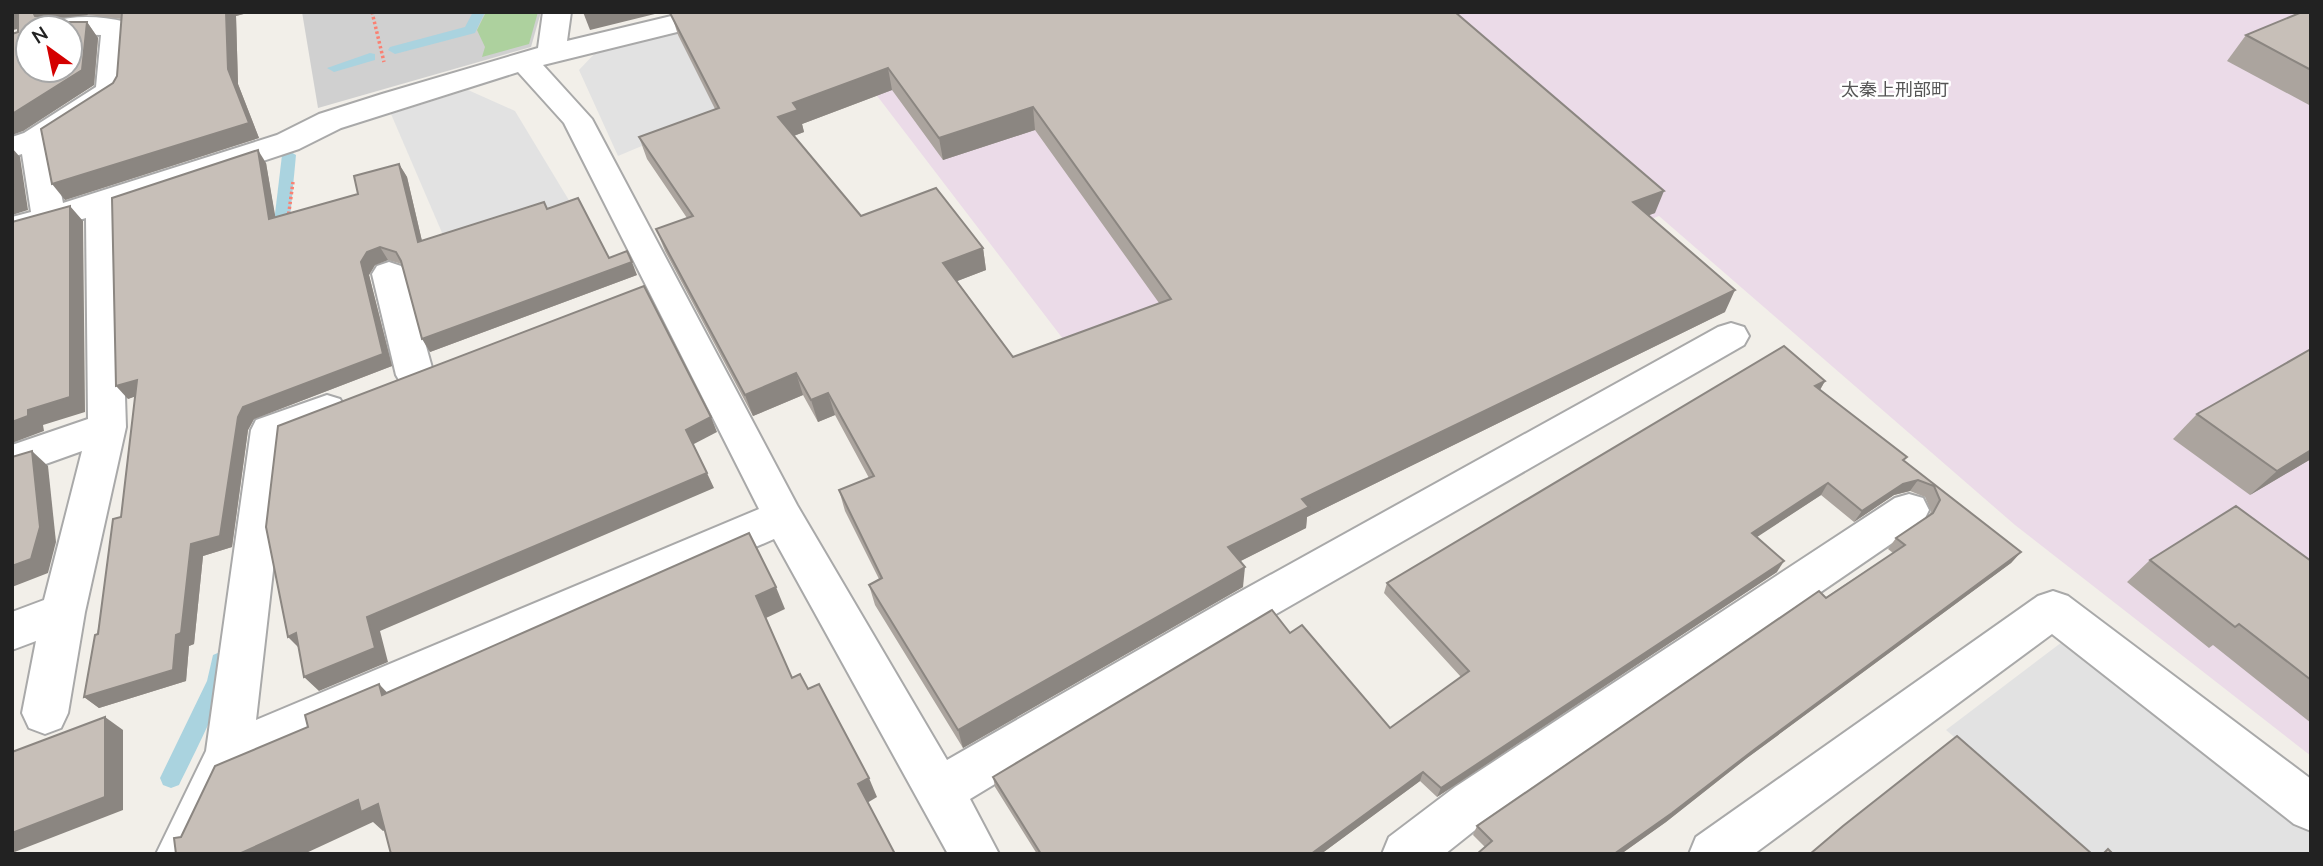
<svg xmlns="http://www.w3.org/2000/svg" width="2323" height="866" font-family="'Nunito Sans','Noto Sans JP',sans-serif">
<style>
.industrial{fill:#ebdbe8}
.religious{fill:#d0d0d0}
.forest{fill:#add19e}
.parking{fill:#e2e2e2}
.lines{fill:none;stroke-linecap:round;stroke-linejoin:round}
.stream{fill:#aad3df;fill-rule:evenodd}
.minor-casing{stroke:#a9a9a9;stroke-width:4}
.path{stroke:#fa8072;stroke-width:3.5;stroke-dasharray:2.5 2.5;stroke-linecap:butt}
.minor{fill:#fff;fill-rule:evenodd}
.wall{fill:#aba49e;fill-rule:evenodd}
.shaded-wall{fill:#8b8681}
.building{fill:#c7bfb8;stroke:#8b8681;stroke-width:2;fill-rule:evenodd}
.labels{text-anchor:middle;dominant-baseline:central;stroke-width:5;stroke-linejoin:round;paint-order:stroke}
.far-neighbourhood-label{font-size:18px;fill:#555;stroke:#fff}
</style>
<rect width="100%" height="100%" fill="#f2efe9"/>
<polygon class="industrial" points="813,12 2311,12 2311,756 2015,525 1659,216 1212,383 1073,352"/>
<polygon class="religious" points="302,12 541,12 531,47 318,108"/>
<polygon class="forest" points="486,12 538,12 529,44 482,57 485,47 477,30"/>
<g class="parking">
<polygon points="766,12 702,81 718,114 618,156 579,70 598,50"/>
<polygon points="468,90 515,111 570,202 446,242 391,114"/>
<polygon points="2066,639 2311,834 2311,854 2090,854 1946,730"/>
</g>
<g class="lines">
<g class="stream">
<polygon points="473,12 485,12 475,33 395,54 388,50 390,47 465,27"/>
<polygon points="370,53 375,54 375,60 334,72 327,68"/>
<polygon points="289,151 296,155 288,239 280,244 272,239 282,155"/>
<path d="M220 652 227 655C237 676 190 761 179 785L171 788 163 785 160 778 207 681 213 655Z"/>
</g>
<g class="minor-casing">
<g id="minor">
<path d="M543 12H571L567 41 688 12H738L734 18 543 65 592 119 797 505 947 760 1227 599 1718 327 1731 323 1744 327 1749 336 1744 345 1257 625 970 799 999 854H948L774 539 245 769 206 854H156L206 751 251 430 256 420 327 395 340 399 346 409 340 419 288 439 256 720 759 509 564 123 518 72 341 128 299 149 119 209 126 427 85 612 68 713 61 728 45 734 29 728 22 713 36 641 12 650V612L44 600 82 451 12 476V445L88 419 86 218 12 239V217L31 212 22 154 12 157V137L24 133 96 87 101 35 70 34V28H46L50 22C75 15 100 16 126 22L130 28 126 91 122 97 51 143 63 203 277 135 319 114 382 94 538 48Z"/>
<polygon points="389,262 401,266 406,274 434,375 428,385 415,389 402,385 396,375 372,274 377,266"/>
<polygon points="1909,494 1923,498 1929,510 1923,522 1489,819 1445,854 1382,854 1389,837 1455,787 1895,498"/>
<polygon points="2053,591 2068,596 2311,779 2311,831 2294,824 2052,634 1754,854 1689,854 1696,837 2038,596"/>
</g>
</g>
<g class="path">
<polyline points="372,12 384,62"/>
<polyline points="288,219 293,182"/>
</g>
<use href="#minor" class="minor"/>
</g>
<g class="wall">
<polygon points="12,12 251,12 236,16 238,84 259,138 65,200 113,83 117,76 122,19 88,15 58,18 61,22 87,22 98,38 94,85 23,131 18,29 12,30"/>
<path d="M666 12H1455L1655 213 1649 215 1725 312 1307 517 1306 528 1240 561 1243 587 963 748 875 605 869 585 879 579 845 511 839 490 869 478 835 415 818 422 803 395 753 416 665 251 656 229 687 218 647 159 639 137 715 109 678 35 671 13 667 14ZM892 90 943 160 1035 130 1159 303 1013 357 957 281 986 270 983 248 861 216 794 136 804 132 802 124Z"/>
<polygon points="2311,12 2311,106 2227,61 2246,35"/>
<polygon points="266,163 275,217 358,194 399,164 407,177 422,241 547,209 609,258 637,275 430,352 402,264 388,260 375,265 369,275 392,366 254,419 248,430 232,547 203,556 194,644 189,646 186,681 99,708 84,697 121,517 135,396 128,399"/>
<polygon points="2311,349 2311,459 2250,495 2173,439 2197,414"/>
<polygon points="1825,381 1820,390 1907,457 1904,461 2021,552 2011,563 1747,758 1666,822 1621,854 1477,854 1485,847 1473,835 1477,826 1893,553 1888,549 1896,538 1929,516 1931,511 1925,497 1910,491 1894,495 1854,522 1821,495 1756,537 1777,572 1437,797 1420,781 1321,854 1037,854 995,787 993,777 1290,633 1390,728 1461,677 1384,593 1387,583"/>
<polygon points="2150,560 2311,561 2311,723 2213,645 2209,648 2127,582"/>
</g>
<g class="shaded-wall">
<polygon points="12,12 19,12 30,26 12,30"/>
<polygon points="33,12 86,12 88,15 58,18 65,28 59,22 44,28"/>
<polygon points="226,12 251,12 236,16 238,84 259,138 65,200 52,184 228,69"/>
<polygon points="583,12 663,12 590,30"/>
<polygon points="87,22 98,38 94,85 23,131 12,135 12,114"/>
<polygon points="888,68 892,90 802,124 804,132 785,139 778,117 793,103"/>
<polygon points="1033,107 1035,130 943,160 939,138"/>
<polygon points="12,148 20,157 28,210 12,215"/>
<polygon points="258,150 266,163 278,232 269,219"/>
<polygon points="399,164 407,177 425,254 418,242"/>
<polygon points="1664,191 1655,213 1625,224 1633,202"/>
<polygon points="70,206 83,221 85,412 43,425 44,431 12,443 12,422 28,410"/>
<polygon points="380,247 388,260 375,265 369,275 392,366 254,419 248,430 232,547 203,556 194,644 189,646 186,681 99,708 84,697 176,635 191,544 238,417 243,407 361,262 367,252"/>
<polygon points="983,248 986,270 947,285 943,263"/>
<polygon points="632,262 637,275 430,352 422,339"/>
<polygon points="1735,290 1725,312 1307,517 1306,528 1227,568 1228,547 1302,499"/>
<polygon points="796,373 803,395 753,416 745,395"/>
<polygon points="137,380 148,392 128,399 116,386"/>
<polygon points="1825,381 1818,393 1815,386"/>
<polygon points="828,393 835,415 818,422 811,400"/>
<polygon points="711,417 717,432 692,445 686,430"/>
<polygon points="2311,450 2311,459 2250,495 2277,471"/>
<polygon points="32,451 48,466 56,542 48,573 12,587 12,566"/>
<polygon points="707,473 714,488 380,631 388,662 319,691 304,677 367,617"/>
<polygon points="1918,480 1910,491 1894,495 1854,522 1862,511 1903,484"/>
<polygon points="1828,483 1821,495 1745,545 1752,533"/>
<polygon points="2021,552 2011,563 1747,758 1666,822 1621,854 1614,854"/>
<polygon points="1784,561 1777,572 1437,797 1441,788"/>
<polygon points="1245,567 1243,587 963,748 958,730"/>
<polygon points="776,587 785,609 766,618 756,596"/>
<polygon points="296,633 302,651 288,637"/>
<polygon points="379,684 399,705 382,695"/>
<polygon points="105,717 123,730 123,810 12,853 12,833"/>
<polygon points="1423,772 1420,781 1321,854 1311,854"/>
<polygon points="869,778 877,797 867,803 858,784"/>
<polygon points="358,800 378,804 399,823 383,831 373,822 304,854 239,854"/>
</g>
<g class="building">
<path d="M18 12H33L35 16H56L59 22H87L82 70 12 114V34L18 32ZM28 28H70V70H28Z"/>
<polygon points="122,12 226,12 228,69 249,123 52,184 41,129 113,83 117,76"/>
<path d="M673 12H1455L1664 191 1633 202 1735 290 1302 499 1309 507 1228 547 1245 567 958 730 869 585 882 578 839 490 874 476 828 393 811 400 796 373 745 395 656 229 693 216 639 137 719 108 670 13ZM888 68 939 138 1033 107 1171 299 1013 357 943 263 983 248 936 188 861 216 778 117 798 110 793 103Z"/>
<polygon points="2302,12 2311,12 2311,70 2246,35"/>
<polygon points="258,150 269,219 358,194 354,176 399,164 418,242 544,202 547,209 578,198 609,258 627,251 632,262 422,339 401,261 396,252 380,247 367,252 361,262 383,354 243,407 238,417 220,536 191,544 181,633 176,635 173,670 84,697 95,635 98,634 113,519 121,517 137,380 116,386 112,198"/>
<polygon points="12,179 15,195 12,195"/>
<polygon points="70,206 70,397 28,410 28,416 12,422 12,222"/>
<polygon points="644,286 711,417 686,430 707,473 367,617 375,648 304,677 296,633 288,637 266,527 278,426"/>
<polygon points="1784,346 1825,381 1815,386 1907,457 1903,460 2021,552 1755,749 1672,813 1614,854 1477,854 1492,841 1477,826 1819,591 1826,598 1905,545 1896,538 1933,513 1940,500 1934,486 1918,480 1903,484 1862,511 1828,483 1752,533 1784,561 1441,788 1423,772 1311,854 1041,854 993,777 1272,610 1290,633 1302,625 1390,728 1469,671 1387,583"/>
<polygon points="2311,349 2311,450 2277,471 2197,414"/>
<polygon points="32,451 40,527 31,559 12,566 12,457"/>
<polygon points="2236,506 2311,561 2311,680 2239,624 2235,627 2150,560"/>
<polygon points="749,533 776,587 756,596 792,678 800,674 808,689 819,684 869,778 858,784 895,854 391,854 378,804 361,812 358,800 239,854 176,854 174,838 181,837 215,766 308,727 305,715 379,684 382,695"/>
<polygon points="105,717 105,797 12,833 12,752"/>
<polygon points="1957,736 2092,854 1810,854 1843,826"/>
<polygon points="2108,849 2113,854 2103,854"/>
</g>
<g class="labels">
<g class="far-neighbourhood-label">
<text x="1895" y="90">太秦上刑部町</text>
</g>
</g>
<rect width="2323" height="866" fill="none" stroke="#222222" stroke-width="28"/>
<g transform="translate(49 49) rotate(327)"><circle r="33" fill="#ffffff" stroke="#a7a7a7" stroke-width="2"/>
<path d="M0-5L12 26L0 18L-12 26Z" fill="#d40000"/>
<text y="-10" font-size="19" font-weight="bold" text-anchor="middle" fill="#222222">N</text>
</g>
</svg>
